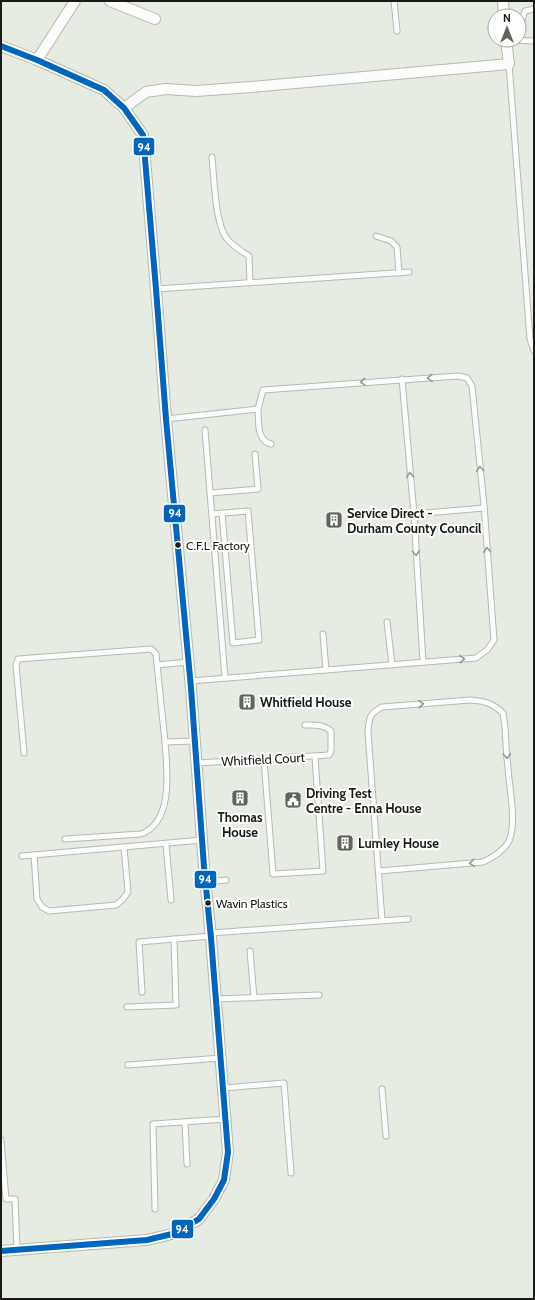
<svg xmlns="http://www.w3.org/2000/svg" width="535" height="1300" font-family="Cabin,sans-serif">
<style>
.lines{fill:none;stroke-linecap:round;stroke-linejoin:round}
.service-casing{stroke:#b6b9b2;stroke-width:7}
.minor-casing{stroke:#b6b9b2;stroke-width:12}
.service{stroke:#fbfcfb;stroke-width:5}
.minor{stroke:#fbfcfb;stroke-width:10}
.bus-1-casing{stroke:#fff;stroke-width:9}
.bus-1{stroke:#0065bd;stroke-width:6}
.oneway{stroke:#959794}
.bus-dot{fill:#181b16;stroke:#fff;stroke-width:1.5}
.labels{text-anchor:middle;dominant-baseline:central;stroke-width:4;stroke-linejoin:round;paint-order:stroke}
.bus-label{font-size:12px;fill:#181b16;stroke:#fff;text-anchor:start}
.poi-label{font-size:13px;font-weight:bold;fill:#181b16;stroke:#fff;text-anchor:start}
.street-label{font-size:13px;fill:#181b16;stroke:#fff}
.line-badge{stroke:#fff;stroke-width:1.5}
.badge-label{font-size:11px;text-anchor:middle;font-weight:bold;fill:#fff}
</style>
<rect width="100%" height="100%" fill="#e7ece2"/>
<g class="lines">
<g class="service-casing">
<g id="service">
<polyline points="394,1 397,31"/>
<polyline points="519,28 525,11 534,9"/>
<polyline points="510,40 534,41"/>
<polyline points="509,64 530,339 534,351"/>
<path d="M212 157C214 177 215 224 227 239 233 246 241 251 249 256L250 283"/>
<polyline points="376,236 391,241 397,247 399,273"/>
<polyline points="156,289 409,272"/>
<polyline points="402,379 414,514 423,662"/>
<path d="M166 419 258 409C259 422 256 440 271 444"/>
<polyline points="205,430 225,678"/>
<polyline points="210,493 258,489 255,454"/>
<polyline points="212,514 248,511 259,640 233,643 222,513"/>
<polyline points="414,514 484,508"/>
<polyline points="387,622 392,665"/>
<polyline points="323,634 326,670"/>
<polyline points="157,665 188,662"/>
<polyline points="190,681 476,658 487,650 494,640 484,505 472,386 467,378 458,376 263,390 258,409"/>
<polyline points="24,753 16,665 18,659 151,649 156,654 165,742"/>
<polyline points="264,760 273,874 323,871 315,757"/>
<path d="M197 763 329 755 331 751V731C323 724 314 725 305 725"/>
<path d="M65 839 141 834C174 822 167 769 165 742L195 741"/>
<polyline points="166,844 171,900"/>
<polyline points="34,855 37,899 42,907 49,911 116,905 123,899 128,892 124,847"/>
<polyline points="22,856 202,840"/>
<path d="M379 871 483 862C493 857 504 851 509 841 517 823 509 786 508 767 506 754 506 740 505 727L503 713C492 703 485 701 470 700L382 707C369 714 369 718 368 732L382 920"/>
<polyline points="206,882 226,880"/>
<polyline points="211,933 408,919"/>
<polyline points="250,951 254,998"/>
<polyline points="142,992 139,942 211,936"/>
<polyline points="216,999 319,995"/>
<polyline points="127,1007 176,1005 174,939"/>
<polyline points="128,1065 221,1058"/>
<polyline points="224,1088 284,1083 291,1173"/>
<polyline points="382,1089 386,1136"/>
<polyline points="185,1122 187,1164"/>
<polyline points="1,1140 6,1199 15,1199 17,1250"/>
<polyline points="155,1209 153,1124 226,1119"/>
</g>
</g>
<g class="minor-casing">
<g id="minor">
<polyline points="110,1 155,19"/>
<polyline points="503,1 504,16"/>
<polyline points="1,46 37,60 104,90 124,108 143,135 156,289 166,419 191,688 204,867 211,938 228,1152 224,1180 214,1199 199,1219 176,1233 147,1240 1,1251"/>
<polyline points="37,60 75,1"/>
<polyline points="124,108 146,92 166,89 196,91 251,87 509,64 506,40"/>
</g>
</g>
<use href="#service" class="service"/>
<use href="#minor" class="minor"/>
<g class="bus-1-casing">
<polyline id="bus-1" points="1,46 37,60 104,90 124,108 143,135 156,289 166,419 191,688 204,867 211,938 228,1152 224,1180 214,1199 199,1219 176,1233 147,1240 1,1251"/>
</g>
<use href="#bus-1" class="bus-1"/>
</g>
<defs><path id="oneway-chevron" d="M-2-3.5L2.5 0L-2 3.5" fill="none" stroke-width="1.6" stroke-linecap="round" stroke-linejoin="round"/></defs>
<g class="oneway">
<use href="#oneway-chevron" transform="translate(430 378) rotate(177)"/>
<use href="#oneway-chevron" transform="translate(363 382) rotate(176)"/>
<use href="#oneway-chevron" transform="translate(480 469) rotate(-95)"/>
<use href="#oneway-chevron" transform="translate(410 475) rotate(-95)"/>
<use href="#oneway-chevron" transform="translate(487 550) rotate(-94)"/>
<use href="#oneway-chevron" transform="translate(416 553) rotate(86)"/>
<use href="#oneway-chevron" transform="translate(462 659) rotate(-4)"/>
<use href="#oneway-chevron" transform="translate(421 704) rotate(-5)"/>
<use href="#oneway-chevron" transform="translate(507 756) rotate(87)"/>
<use href="#oneway-chevron" transform="translate(472 863) rotate(175)"/>
</g>
<defs>
<g id="building-square" transform="scale(0.9)"><rect x="-9" y="-9" width="18" height="18" rx="4" fill="#60645d" stroke="#fff"/><path d="M-4-6H4V6H1V3H-1V6H-4ZM-2.5-4.3h1.7v1.8h-1.7ZM.8-4.3h1.7v1.8H.8ZM-2.5-1h1.7V.8h-1.7ZM.8-1h1.7V.8H.8Z" fill="#fff"/></g>
<g id="civic-square" transform="scale(0.9)"><rect x="-9" y="-9" width="18" height="18" rx="4" fill="#60645d" stroke="#fff"/><path d="M-.6-6.5H3V-4.5H.6V-3L4-1V1h2V6H-6V1h2V-1L-.6-3ZM-1.2 2.5V6h2.4V2.5Z" fill="#fff"/></g>
</defs>
<g fill-rule="evenodd">
<use href="#building-square" x="334" y="520"/>
<use href="#building-square" x="247" y="702"/>
<use href="#building-square" x="240" y="798"/>
<use href="#civic-square" x="293" y="800"/>
<use href="#building-square" x="345" y="843"/>
</g>
<g class="bus-dot">
<circle cx="178" cy="545" r="3.5"/>
<circle cx="208" cy="903" r="3.5"/>
</g>
<g class="labels">
<g class="bus-label">
<text x="186" y="545">C.F.L Factory</text>
<text x="216" y="903">Wavin Plastics</text>
</g>
<g class="poi-label">
<text x="347" y="513">Service Direct -<tspan x="347" dy="15">Durham County Council</tspan></text>
<text x="260" y="702">Whitfield House</text>
<text x="306" y="793">Driving Test<tspan x="306" dy="15">Centre - Enna House</tspan></text>
<text x="240" y="817" text-anchor="middle">Thomas<tspan x="240" dy="15">House</tspan></text>
<text x="358" y="843">Lumley House</text>
</g>
<g class="street-label">
<text transform="translate(263 759) rotate(-3)">Whitfield Court</text>
</g>
</g>
<g class="line-badge">
<rect x="133" y="137" width="22" height="19" rx="4" fill="#0065bd"/>
<rect x="163" y="504" width="23" height="19" rx="4" fill="#0065bd"/>
<rect x="194" y="870" width="23" height="19" rx="4" fill="#0065bd"/>
<rect x="171" y="1219" width="23" height="20" rx="4" fill="#0065bd"/>
</g>
<g class="badge-label">
<text x="144" y="151">94</text>
<text x="175" y="517">94</text>
<text x="205" y="883">94</text>
<text x="182" y="1233">94</text>
</g>
<rect width="535" height="1300" fill="none" stroke="#181b16" stroke-width="4"/>
<g transform="translate(507 28)"><circle r="19" fill="#ffffff" stroke="#a3a4a2"/>
<path d="M0-3L7 15L0 10L-7 15Z" fill="#60645d"/>
<text y="-6" font-size="11" font-weight="bold" text-anchor="middle" fill="#181b16">N</text>
</g>
</svg>
